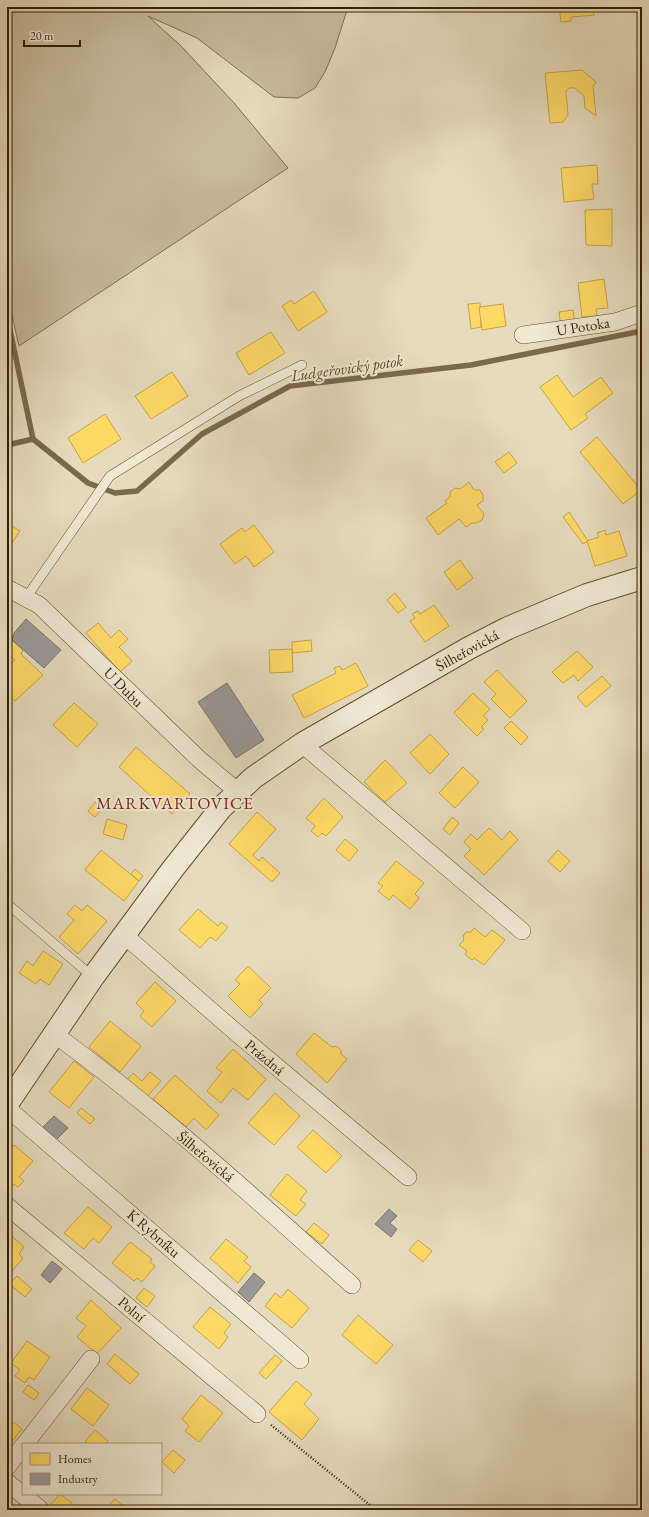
<svg xmlns="http://www.w3.org/2000/svg" width="649" height="1517" font-family="'EB Garamond',serif">
<style>
.green{fill:#c8bb9c;stroke:#7e6d4e}
.homes{fill:#ffd966;stroke:#c2a147}
.industry{fill:#999;stroke:#7a746b}
.lines{fill:none;stroke-linecap:round;stroke-linejoin:round}
.stream{stroke:#7a694a;stroke-width:5.5}
.service-casing{stroke:#604e2f;stroke-width:10}
.minor-casing{stroke:#604e2f;stroke-width:18}
.tertiary-casing{stroke:#604e2f;stroke-width:24}
.path{stroke:#331f00;stroke-width:2.5;stroke-dasharray:1 2;stroke-linecap:butt}
.service{stroke:#efe8d3;stroke-width:9}
.minor{stroke:#efe8d3;stroke-width:17}
.tertiary{stroke:#efe8d3;stroke-width:22}
.labels{text-anchor:middle;dominant-baseline:central;stroke-width:4;stroke-linejoin:round;paint-order:stroke}
.street-label{font-size:15px;fill:#331f00;stroke:#efe8d3}
.water-label{font-size:16px;font-style:italic;fill:#5c4a2b;stroke:#efe8d3}
.quarter-label{font-size:17px;letter-spacing:1px;fill:#7a1f14;stroke:#efe8d3}
</style>
<rect width="100%" height="100%" fill="#e6dbbc"/>
<filter id="stains"><feTurbulence type="fractalNoise" baseFrequency=".005" numOctaves="4"/><feColorMatrix values="0 0 0 0 .2 0 0 0 0 .09 0 0 0 0 .02 0 0 0 .5 -.17"/></filter>
<radialGradient id="worn" r=".72"><stop offset=".6" stop-color="#630" stop-opacity="0"/><stop offset="1" stop-color="#630" stop-opacity=".3"/></radialGradient>
<polygon class="green" points="7,7 348,7 335,48 325,72 315,88 298,98 274,97 197,38 148,16 181,46 235,104 288,168 19,346 7,294"/>
<g class="homes">
<polygon points="559,7 592,7 593,13 595,15 571,17 571,21 561,22"/>
<polygon points="582,70 596,82 593,86 596,116 585,108 584,96 575,88 569,88 566,91 568,115 563,122 550,123 545,73"/>
<polygon points="597,165 598,184 592,184 594,199 564,202 561,168"/>
<polygon points="612,209 612,246 586,245 585,210"/>
<polygon points="604,279 608,308 596,309 597,316 582,317 578,283"/>
<polygon points="314,291 327,312 298,331 282,306 291,300 294,304"/>
<polygon points="480,303 481,327 471,329 468,304"/>
<polygon points="503,304 506,326 482,330 479,307"/>
<polygon points="573,310 575,324 561,326 559,312"/>
<polygon points="271,332 285,353 249,375 236,353"/>
<polygon points="172,372 188,396 151,419 135,396"/>
<polygon points="557,375 573,397 601,377 613,393 585,414 588,418 571,430 540,387"/>
<polygon points="105,414 121,439 83,463 68,438"/>
<polygon points="597,437 641,490 623,504 580,452"/>
<polygon points="509,452 517,463 504,473 495,462"/>
<polygon points="469,482 474,490 480,490 483,495 483,501 477,505 484,514 482,520 477,523 472,523 466,527 459,519 438,535 426,518 447,503 445,501 450,497 450,492 455,488 460,489"/>
<polygon points="569,512 588,541 583,544 563,517"/>
<polygon points="7,523 20,531 7,550"/>
<polygon points="254,525 274,552 254,567 246,556 235,564 220,544 242,528 245,532"/>
<polygon points="605,530 606,535 619,531 627,556 595,566 587,541 599,537 597,533"/>
<polygon points="460,560 473,578 457,590 444,572"/>
<polygon points="395,593 406,607 398,613 387,600"/>
<polygon points="434,605 449,626 425,642 410,621 415,618 412,614 418,611 420,614"/>
<polygon points="98,623 111,638 119,630 128,639 119,647 132,661 120,672 86,633"/>
<polygon points="642,628 642,639 637,633"/>
<polygon points="311,640 312,651 292,653 292,642"/>
<polygon points="13,641 23,650 21,654 43,675 15,701 7,694 7,668 15,660 7,653 7,647"/>
<polygon points="292,649 293,672 270,673 269,650"/>
<polygon points="577,651 593,667 578,681 574,675 563,683 552,672"/>
<polygon points="356,663 368,686 304,718 292,695 336,673 334,668 340,666 342,670"/>
<polygon points="497,670 527,701 510,718 491,699 496,694 484,682"/>
<polygon points="602,676 611,686 586,707 577,697"/>
<polygon points="473,693 490,709 483,716 488,720 481,727 484,729 477,736 454,713"/>
<polygon points="74,703 98,724 77,747 53,725"/>
<polygon points="511,721 528,737 521,745 504,728"/>
<polygon points="430,734 449,754 430,774 410,753"/>
<polygon points="136,747 190,794 172,814 158,802 156,805 150,799 152,797 119,767"/>
<polygon points="385,760 407,783 385,802 364,782"/>
<polygon points="463,767 479,782 455,808 439,793"/>
<polygon points="324,798 343,817 326,836 322,833 318,837 311,831 315,826 306,818"/>
<polygon points="95,802 102,808 95,817 88,811"/>
<polygon points="257,812 276,829 253,855 259,861 262,857 280,873 272,882 229,844"/>
<polygon points="452,817 459,823 450,835 443,829"/>
<polygon points="107,819 127,825 123,840 103,834"/>
<polygon points="489,828 502,840 510,831 518,840 484,875 464,856 471,849 464,842 471,834 477,840"/>
<polygon points="345,839 358,850 349,861 336,850"/>
<polygon points="101,850 139,881 124,901 85,870"/>
<polygon points="558,850 570,861 560,872 548,861"/>
<polygon points="396,861 424,883 415,894 419,898 410,909 393,895 389,900 378,891 383,886 378,883"/>
<polygon points="135,869 143,876 139,881 131,874"/>
<polygon points="75,905 82,911 87,905 107,921 78,954 59,937 74,920 67,914"/>
<polygon points="198,909 218,926 221,922 228,927 216,941 210,937 200,948 179,930"/>
<polygon points="474,928 485,937 492,930 505,940 484,965 474,958 472,960 465,954 467,951 459,945 464,940 463,936 466,932 471,932"/>
<polygon points="43,951 63,964 49,985 40,979 36,984 19,973 27,961 33,966"/>
<polygon points="248,966 271,988 259,1000 263,1004 250,1018 228,996 240,984 235,980"/>
<polygon points="155,982 176,1001 152,1027 140,1016 144,1011 136,1003"/>
<polygon points="110,1021 141,1046 120,1072 89,1047"/>
<polygon points="314,1033 332,1047 336,1046 341,1050 341,1054 347,1059 327,1083 296,1054"/>
<polygon points="233,1049 266,1079 248,1100 233,1088 221,1103 207,1091 222,1072 216,1068"/>
<polygon points="74,1061 94,1077 69,1108 49,1092"/>
<polygon points="150,1072 161,1081 145,1099 125,1082 133,1073 142,1081"/>
<polygon points="175,1075 219,1115 206,1130 194,1118 186,1127 153,1099"/>
<polygon points="275,1093 300,1116 274,1145 248,1123"/>
<polygon points="81,1108 95,1119 90,1124 77,1113"/>
<polygon points="313,1130 342,1156 326,1173 297,1147"/>
<polygon points="14,1145 33,1161 19,1177 24,1181 18,1187 14,1184 8,1191 7,1153"/>
<polygon points="287,1174 307,1191 300,1200 306,1204 296,1216 270,1195"/>
<polygon points="88,1207 112,1227 99,1243 93,1238 84,1249 64,1233"/>
<polygon points="314,1223 329,1235 322,1244 306,1232"/>
<polygon points="7,1232 24,1247 19,1254 23,1258 12,1271 7,1267"/>
<polygon points="226,1239 248,1257 244,1261 251,1267 238,1283 210,1258"/>
<polygon points="418,1240 432,1251 423,1262 409,1250"/>
<polygon points="130,1242 152,1259 150,1262 155,1266 142,1282 137,1278 134,1281 112,1263"/>
<polygon points="17,1276 32,1289 25,1297 9,1284"/>
<polygon points="144,1288 155,1296 147,1307 136,1298"/>
<polygon points="288,1289 309,1308 292,1328 265,1306 275,1293 281,1298"/>
<polygon points="91,1300 121,1328 97,1354 77,1337 86,1326 76,1318"/>
<polygon points="210,1307 231,1324 224,1333 228,1337 219,1349 193,1327"/>
<polygon points="358,1315 393,1345 376,1364 342,1335"/>
<polygon points="27,1341 50,1357 34,1380 29,1377 25,1383 15,1376 20,1370 11,1363"/>
<polygon points="115,1354 139,1374 130,1384 107,1364"/>
<polygon points="275,1355 282,1361 266,1379 259,1373"/>
<polygon points="296,1381 312,1394 304,1404 319,1419 302,1440 269,1412"/>
<polygon points="28,1385 39,1393 34,1400 23,1392"/>
<polygon points="87,1388 109,1405 93,1426 71,1409"/>
<polygon points="201,1395 223,1413 199,1442 185,1431 189,1426 182,1419"/>
<polygon points="14,1422 22,1429 11,1443 7,1440 7,1430"/>
<polygon points="95,1430 108,1441 106,1444 87,1444 85,1442"/>
<polygon points="173,1450 185,1460 174,1473 162,1462"/>
<polygon points="60,1494 72,1503 66,1510 56,1510 50,1505"/>
<polygon points="115,1499 128,1510 105,1510"/>
</g>
<g class="industry">
<polygon points="26,619 61,650 44,668 12,640 14,633"/>
<polygon points="227,683 264,740 236,758 198,702"/>
<polygon points="54,1116 68,1128 56,1140 42,1128"/>
<polygon points="389,1209 397,1216 390,1223 397,1229 391,1237 375,1224"/>
<polygon points="52,1261 62,1269 50,1283 41,1275"/>
<polygon points="254,1273 265,1282 249,1302 238,1292"/>
</g>
<g class="lines">
<g class="stream">
<polyline points="7,316 33,439"/>
<polyline points="7,445 33,439 88,483 115,493 137,491 202,434 290,386 471,365 642,331"/>
</g>
<g class="service-casing">
<g id="service">
<polyline points="26,598 110,476 239,396 302,365"/>
<polyline points="11,907 93,977"/>
</g>
</g>
<g class="minor-casing">
<g id="minor">
<polyline points="523,335 615,322 642,313"/>
<polyline points="7,588 39,605 200,760 237,791"/>
<polyline points="302,744 522,931"/>
<polyline points="124,935 239,1035 408,1177"/>
<path d="M54 1034C159 1110 255 1199 352 1285"/>
<polyline points="7,1108 300,1360"/>
<polyline points="7,1206 257,1414"/>
<polyline points="25,1444 91,1359"/>
<polyline points="7,1467 23,1446"/>
<polyline points="7,1482 41,1510"/>
</g>
</g>
<g class="tertiary-casing">
<polyline id="tertiary" points="7,1104 93,977 172,870 221,808 253,778 302,744 469,648 508,628 587,595 642,578"/>
</g>
<polyline class="path" points="271,1425 376,1510"/>
<use href="#service" class="service"/>
<use href="#minor" class="minor"/>
<use href="#tertiary" class="tertiary"/>
</g>
<g class="labels">
<g class="street-label">
<text transform="translate(583 326) rotate(-9)">U Potoka</text>
<text transform="translate(467 650) rotate(-29)">Šilheřovická</text>
<text transform="translate(124 687) rotate(45)">U Dubu</text>
<text transform="translate(265 1057) rotate(40)">Prázdná</text>
<text transform="translate(206 1156) rotate(40)">Šilheřovická</text>
<text transform="translate(154 1233) rotate(41)">K Rybníku</text>
<text transform="translate(132 1309) rotate(40)">Polní</text>
</g>
<g class="water-label">
<text transform="translate(347 368) rotate(-8)">Ludgeřovický potok</text>
</g>
<g class="quarter-label">
<text x="175" y="803">MARKVARTOVICE</text>
</g>
</g>
<rect width="649" height="1517" fill="none" stroke="#e6dbbc" stroke-width="24"/>
<rect x="8" y="8" width="633" height="1501" fill="none" stroke="#331f00" stroke-width="2"/>
<rect x="12" y="12" width="625" height="1493" fill="none" stroke="#331f00"/>
<rect x="22" y="1443" width="140" height="52" fill="#efe8d3" stroke="#a4987f"/>
<rect x="30" y="1453" width="20" height="12" fill="#ffd966" stroke="#a4987f"/>
<text x="58" y="1463" font-size="12" fill="#331f00">Homes</text>
<rect x="30" y="1473" width="20" height="12" fill="#999999" stroke="#a4987f"/>
<text x="58" y="1483" font-size="12" fill="#331f00">Industry</text>
<path d="M24 40v6h56v-6" fill="none" stroke="#331f00" stroke-width="2"/>
<text x="30" y="40" font-size="12" fill="#331f00" stroke="#efe8d3" stroke-width="3" paint-order="stroke">20 m</text>
<rect width="100%" height="100%" filter="url(#stains)"/>
<rect width="100%" height="100%" fill="url(#worn)"/>
</svg>
